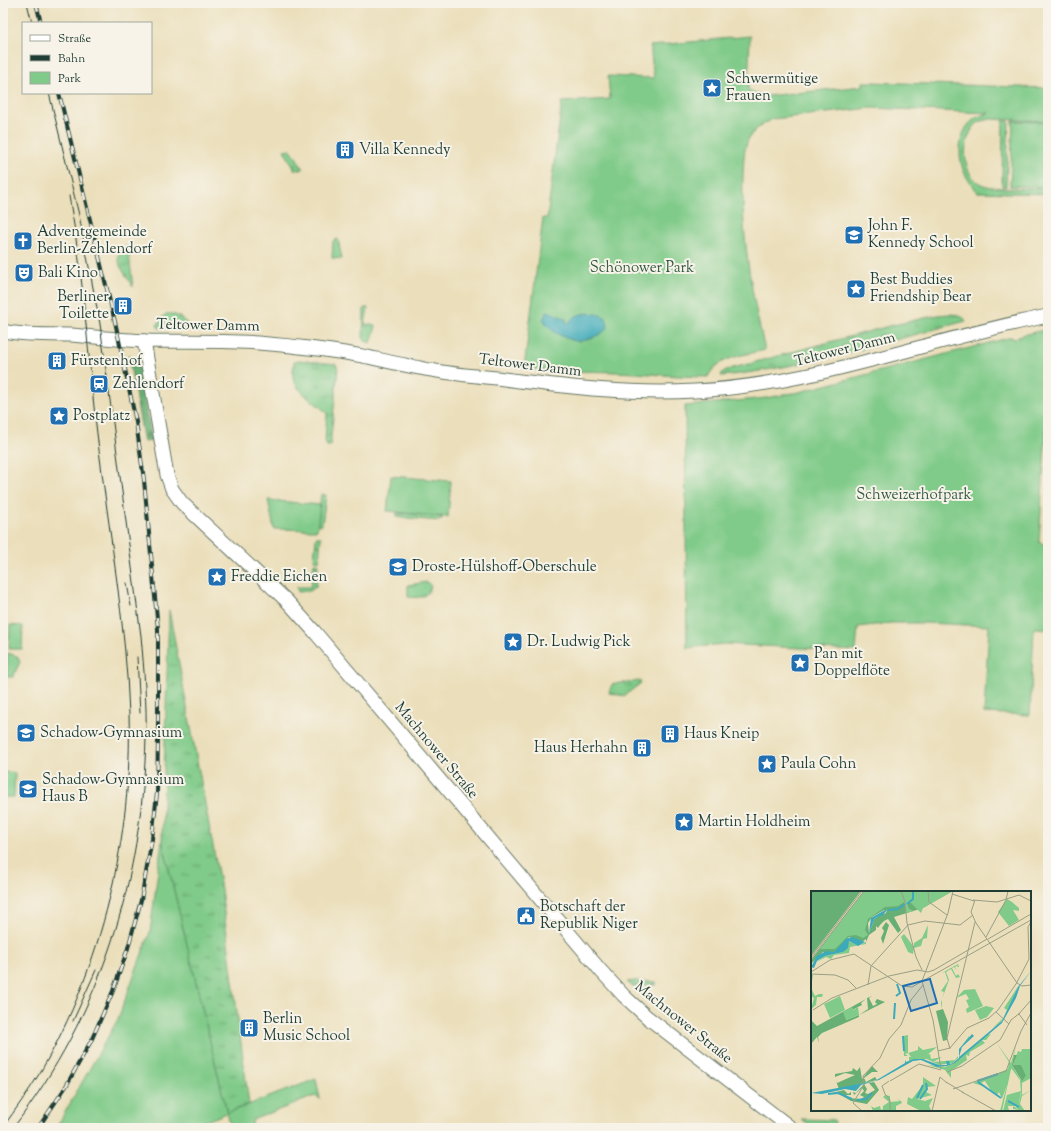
<svg xmlns="http://www.w3.org/2000/svg" width="1051" height="1131" font-family="'Sorts Mill Goudy',serif">
<style>
.grass{fill:url(#grass-tufts);stroke:#50845e}
.forest{fill:url(#forest-firs);stroke:#447654}
.green{fill:#80cb89;stroke:#50845e}
.water{fill:#3caaba;stroke:#2e7477}
.lines{fill:none;stroke-linecap:round;stroke-linejoin:round}
.secondary-casing{stroke:#667663;stroke-width:15}
.secondary{stroke:#fff;stroke-width:13}
.tram{stroke:#1f3d34;stroke-width:1}
.rail-casing{stroke:#1f3d34;stroke-width:4}
.rail{stroke:#f7f3e8;stroke-width:2.5;stroke-dasharray:8;stroke-linecap:butt}
.labels{text-anchor:middle;dominant-baseline:central;stroke-width:4;stroke-linejoin:round;paint-order:stroke}
.poi-label{font-size:15px;fill:#1f3d34;stroke:#f7f3e8;text-anchor:start}
.park-label{font-size:15px;fill:#325945;stroke:#f7f3e8}
.street-label{font-size:15px;fill:#1f3d34;stroke:#f7f3e8}
.inset-river{fill:none;stroke:#3caaba;stroke-width:2}
.inset-road{fill:none;stroke:#999e85;stroke-width:1}
.view{fill:#1f6fb2;fill-opacity:0.15;stroke:#1f6fb2;stroke-width:2}
.inset-edge{fill:none;stroke:#1f3d34;stroke-width:2}
</style>
<defs>
<pattern id="grass-tufts" width="24" height="20" patternUnits="userSpaceOnUse"><rect width="24" height="20" fill="#80cb89"/><path d="M3 7l-1-3M5 7V3M7 7l1-3M15 17l-1-3M17 17v-4M19 17l1-3" fill="none" stroke="#68a671"/></pattern>
<pattern id="forest-firs" width="22" height="20" patternUnits="userSpaceOnUse"><rect width="22" height="20" fill="#68af75"/><path d="M5 1l3.5 6h-7zM16 11l3.5 6h-7z" fill="#559061"/></pattern>
</defs>
<rect width="100%" height="100%" fill="#f7f3e8"/>
<filter id="ink" filterUnits="userSpaceOnUse"><feTurbulence type="fractalNoise" baseFrequency=".025" numOctaves="2"/><feDisplacementMap in="SourceGraphic" scale="8" xChannelSelector="R" yChannelSelector="G"/><feConvolveMatrix kernelMatrix="1 2 1 2 8 2 1 2 1" color-interpolation-filters="sRGB"/></filter>
<filter id="wash" filterUnits="userSpaceOnUse"><feTurbulence type="fractalNoise" baseFrequency=".012" numOctaves="4" result="noise"/><feDisplacementMap in="SourceGraphic" scale="16" xChannelSelector="R" yChannelSelector="G"/><feGaussianBlur stdDeviation="0.9" result="paint"/><feColorMatrix in="noise" values="0 0 0 0 0 0 0 0 0 0 0 0 0 0 0 0 0 1.4 0 .05"/><feComposite in="paint" operator="in"/></filter>
<g filter="url(#wash)">
<rect width="100%" height="100%" fill="#ebdfbb"/>
<g class="grass">
<polygon points="289,149 293,152 303,169 299,171 298,169 295,170 284,150"/>
<polygon points="338,239 342,259 332,258 333,241"/>
<polygon points="128,246 133,287 120,266 118,256 125,247"/>
<polygon points="364,308 368,308 365,324 376,326 371,343 365,341 363,337"/>
<path d="M166 314C176 312 183 320 190 326V328H159L157 326 160 319Z"/>
<path d="M938 315C947 314 961 312 966 321 885 342 804 368 721 376L723 372 726 370 889 326Z"/>
<path d="M298 360 336 364 338 369 330 446H327L325 440 327 413C318 404 295 391 293 377 292 372 294 367 294 362Z"/>
<polygon points="321,494 326,495 322,525 318,524"/>
<polygon points="397,513 437,516 443,518 439,521 397,517 396,516"/>
<polygon points="316,537 321,537 319,561 314,560"/>
<polygon points="314,563 318,564 316,587 310,591 298,592 297,587 311,587"/>
<path d="M427 582 431 586C427 598 420 598 408 597V585Z"/>
<polygon points="169,610 221,889 249,1104 227,1113 162,840"/>
<polygon points="8,653 17,656 20,662 13,677 7,677"/>
<polygon points="640,681 641,683 624,696 609,693 611,686 613,684"/>
<polygon points="635,981 656,982 656,985 640,985 633,987 627,982"/>
<polygon points="801,1119 834,1120 835,1122 833,1128 815,1128"/>
</g>
<polygon class="forest" points="128,355 132,356 132,359 138,364 140,371 152,441 144,442"/>
<g class="green">
<path d="M750 36 748 90 766 96 863 86V82H871L1048 88V121L991 119C987 120 983 120 979 122 961 135 960 174 981 184 993 190 1033 188 1048 189V194L976 192C975 185 968 181 965 174 957 158 958 133 972 121 977 116 984 115 989 113L871 108 773 119C764 124 754 129 749 138 743 149 744 162 743 174 741 234 751 292 765 350 745 355 717 357 708 377 677 377 646 373 616 372 585 371 554 372 524 368L543 218H547L562 102 610 99 608 76 654 78 650 46Z"/>
<polygon points="1003,121 1009,121 1006,186 1002,186"/>
<polygon points="1013,121 1048,122 1048,187 1010,186"/>
<polygon points="1048,329 1048,399 1039,542 1048,546 1048,629 1034,628 1030,715 984,713 989,626 925,623 891,623 858,627 856,651 724,644 687,648 685,406 766,398 799,392 1012,337 1013,339 1018,338 1018,336"/>
<polygon points="391,476 451,481 448,517 387,511"/>
<polygon points="268,500 320,505 317,530 274,529"/>
<polygon points="10,625 23,626 22,649 9,649"/>
<polygon points="3,772 15,773 14,797 3,797"/>
<polygon points="162,840 227,1113 316,1079 320,1099 315,1096 252,1120 253,1128 231,1128 227,1113 188,1128 56,1128 118,1019 150,932"/>
</g>
<path class="water" d="M548 311 566 319V322L569 323C575 311 596 311 606 318 606 319 608 324 608 325 607 334 584 342 576 341 562 338 550 331 543 319Z"/>
</g>
<g filter="url(#ink)">
<g class="lines">
<g class="secondary-casing">
<g id="secondary">
<path d="M3 331C25 336 49 334 72 335 97 337 121 340 146 341 183 342 220 340 258 343 295 346 332 350 368 357 386 361 403 365 420 368 448 374 477 376 504 379 568 387 631 395 695 391 816 385 930 339 1048 316"/>
<polyline points="144,341 167,475 172,489 182,503 287,601 314,631 601,971 624,996 647,1017 791,1128"/>
</g>
</g>
<use href="#secondary" class="secondary"/>
<g class="tram">
<polyline points="27,3 32,23"/>
<polyline points="127,583 131,606"/>
<polyline points="137,657 140,713"/>
<polyline points="73,1021 96,970"/>
<path d="M3 1127C16 1109 29 1091 41 1071 102 967 133 835 129 714 126 626 110 538 99 450 88 366 85 280 69 196"/>
<path d="M13 1128C101 1013 142 882 146 738 147 704 144 670 141 636L100 324 79 215 49 93"/>
</g>
<g class="rail-casing">
<g id="rail">
<polyline points="36,3 41,23"/>
<polyline points="38,1128 65,1088 91,1041 113,991 128,948 141,900 152,839 157,793 158,740 158,629 144,480 136,422 116,326 59,93"/>
</g>
</g>
<use href="#rail" class="rail"/>
</g>
</g>
<defs>
<g id="sight-square" transform="scale(1)"><rect x="-9" y="-9" width="18" height="18" rx="4" fill="#1f6fb2" stroke="#f7f3e8"/><path d="M0-6L1.8-2.2L6-1.7L2.9 1.2L3.7 5.4L0 3.3L-3.7 5.4L-2.9 1.2L-6-1.7L-1.8-2.2Z" fill="#fff"/></g>
<g id="building-square" transform="scale(1)"><rect x="-9" y="-9" width="18" height="18" rx="4" fill="#1f6fb2" stroke="#f7f3e8"/><path d="M-4-6H4V6H1V3H-1V6H-4ZM-2.5-4.3h1.7v1.8h-1.7ZM.8-4.3h1.7v1.8H.8ZM-2.5-1h1.7V.8h-1.7ZM.8-1h1.7V.8H.8Z" fill="#fff"/></g>
<g id="school-square" transform="scale(1)"><rect x="-9" y="-9" width="18" height="18" rx="4" fill="#1f6fb2" stroke="#f7f3e8"/><path d="M0-5L7-2L0 1L-7-2ZM-4 1L0 2.5L4 1V4Q0 6-4 4Z" fill="#fff"/></g>
<g id="church-square" transform="scale(1)"><rect x="-9" y="-9" width="18" height="18" rx="4" fill="#1f6fb2" stroke="#f7f3e8"/><path d="M-1.2-6h2.4v3.5h3.3v2.4h-3.3V6h-2.4V-.1h-3.3v-2.4h3.3Z" fill="#fff"/></g>
<g id="theatre-square" transform="scale(1)"><rect x="-9" y="-9" width="18" height="18" rx="4" fill="#1f6fb2" stroke="#f7f3e8"/><path d="M-5-5.5Q0-4 5-5.5V0Q5 5 0 6Q-5 5-5 0ZM-3.3-2.5H-1v1.5H-3.3ZM1-2.5H3.3v1.5H1ZM-2.8 1Q0 5.5 2.8 1Z" fill="#fff"/></g>
<g id="station-square" transform="scale(1)"><rect x="-9" y="-9" width="18" height="18" rx="4" fill="#1f6fb2" stroke="#f7f3e8"/><path d="M-3-6H3Q5-6 5-4V2Q5 4 3 4L4.5 6H3L1.5 4h-3L-3 6H-4.5L-3 4Q-5 4-5 2V-4Q-5-6-3-6ZM-3.5-4v3h7v-3ZM-3.5 1v1.5H-2V1ZM2 1v1.5H3.5V1Z" fill="#fff"/></g>
<g id="civic-square" transform="scale(1)"><rect x="-9" y="-9" width="18" height="18" rx="4" fill="#1f6fb2" stroke="#f7f3e8"/><path d="M-.6-6.5H3V-4.5H.6V-3L4-1V1h2V6H-6V1h2V-1L-.6-3ZM-1.2 2.5V6h2.4V2.5Z" fill="#fff"/></g>
</defs>
<g fill-rule="evenodd">
<use href="#sight-square" x="712" y="88"/>
<use href="#building-square" x="345" y="150"/>
<use href="#school-square" x="854" y="235"/>
<use href="#church-square" x="23" y="241"/>
<use href="#theatre-square" x="24" y="273"/>
<use href="#sight-square" x="856" y="289"/>
<use href="#building-square" x="123" y="306"/>
<use href="#building-square" x="57" y="361"/>
<use href="#station-square" x="99" y="384"/>
<use href="#sight-square" x="59" y="416"/>
<use href="#school-square" x="398" y="567"/>
<use href="#sight-square" x="217" y="577"/>
<use href="#sight-square" x="513" y="642"/>
<use href="#sight-square" x="800" y="663"/>
<use href="#school-square" x="26" y="733"/>
<use href="#building-square" x="670" y="734"/>
<use href="#building-square" x="642" y="748"/>
<use href="#sight-square" x="767" y="764"/>
<use href="#school-square" x="28" y="789"/>
<use href="#sight-square" x="684" y="822"/>
<use href="#civic-square" x="526" y="916"/>
<use href="#building-square" x="249" y="1028"/>
</g>
<g class="labels">
<g class="poi-label">
<text x="726" y="79">Schwermütige<tspan x="726" dy="17">Frauen</tspan></text>
<text x="359" y="150">Villa Kennedy</text>
<text x="868" y="226">John F.<tspan x="868" dy="17">Kennedy School</tspan></text>
<text x="37" y="232">Adventgemeinde<tspan x="37" dy="17">Berlin-Zehlendorf</tspan></text>
<text x="38" y="273">Bali Kino</text>
<text x="870" y="280">Best Buddies<tspan x="870" dy="17">Friendship Bear</tspan></text>
<text x="109" y="297" text-anchor="end">Berliner<tspan x="109" dy="17">Toilette</tspan></text>
<text x="71" y="361">Fürstenhof</text>
<text x="113" y="384">Zehlendorf</text>
<text x="73" y="416">Postplatz</text>
<text x="412" y="567">Droste-Hülshoff-Oberschule</text>
<text x="231" y="577">Freddie Eichen</text>
<text x="527" y="642">Dr. Ludwig Pick</text>
<text x="814" y="654">Pan mit<tspan x="814" dy="17">Doppelflöte</tspan></text>
<text x="40" y="733">Schadow-Gymnasium</text>
<text x="684" y="734">Haus Kneip</text>
<text x="628" y="748" text-anchor="end">Haus Herhahn</text>
<text x="781" y="764">Paula Cohn</text>
<text x="42" y="780">Schadow-Gymnasium<tspan x="42" dy="17">Haus B</tspan></text>
<text x="698" y="822">Martin Holdheim</text>
<text x="540" y="907">Botschaft der<tspan x="540" dy="17">Republik Niger</tspan></text>
<text x="263" y="1019">Berlin<tspan x="263" dy="17">Music School</tspan></text>
</g>
<g class="park-label">
<text x="642" y="268">Schönower Park</text>
<text x="914" y="495">Schweizerhofpark</text>
</g>
<g class="street-label">
<text transform="translate(208 326) rotate(1)">Teltower Damm</text>
<text transform="translate(845 350) rotate(-14)">Teltower Damm</text>
<text transform="translate(530 366) rotate(7)">Teltower Damm</text>
<text transform="translate(436 751) rotate(50)">Machnower Straße</text>
<text transform="translate(683 1023) rotate(39)">Machnower Straße</text>
</g>
</g>
<g transform="translate(811 891)">
<rect width="220" height="220" fill="#ebdfbb"/>
<path d="M180 143 175 149H171L174 152 159 161 158 165 155 164 156 169 140 180V187L134 179 117 174 134 176 143 172 176 144ZM158 145V147L147 160V167L142 172 128 174 116 168 98 170V166L119 163 120 168 131 166 122 171 144 169 147 165V160ZM185 151 200 172 205 155 191 220H189L196 194 191 208 188 201 186 204 181 201 174 190 170 192 175 196 162 192 197 178 198 171ZM211 158H220V187L211 192V204L220 199 211 205 209 213 214 220 202 218V215L207 218 210 202 209 189 200 177 201 174 210 189 215 185 202 174 207 160 210 161ZM112 186 125 195 116 196 115 201 121 204 106 208 114 210 122 207 118 215 120 219H108L96 213 97 206 101 208 112 194ZM74 204 79 205V211L89 210 85 207 90 210 91 212 85 215V220H62L60 215 63 217 69 215 70 219 72 218V215L78 211 72 206Z" fill="#80cb89"/>
<path d="M0 0H50L0 65ZM53 0 140 1 112 17 83 26 90 39 87 42 77 28 73 30 69 34 71 37 75 31 78 34 72 53 70 47 73 40 69 34 67 37 65 35V39L58 44 55 51V48L51 51 38 46 27 59 23 62 12 61 0 73V69ZM73 19H76L75 22 64 27 58 42 57 32 61 26ZM61 105 58 107 62 115 66 113 64 111 66 108 74 111 48 124 57 118 56 107ZM55 108 50 112 51 114 41 119 35 129 48 124V126L11 142 7 146 8 152 6 146 0 153V129L6 135ZM132 118 137 131 136 149 132 150 125 120ZM203 164H206L202 174H210L215 185 211 190 201 174ZM61 175 67 181H61L53 187 55 191 64 186 66 189 28 198 26 193 25 188 26 192 44 184 34 182 24 186V183L41 180 42 177 46 180 49 176 51 188ZM63 191 68 199 56 213 40 210 28 203H17L33 199 37 203 40 201V204H35L37 207 50 208 53 206 49 204 53 200 51 197 43 204 42 201 45 202 53 193 56 198 54 202 57 203 64 199 58 192Z" fill="#68af75" fill-rule="evenodd"/>
<path d="M29 105 34 119 19 127 13 113ZM175 115 183 117 176 126 169 129 164 119Z" fill="#80cb89"/>
<path d="M53 0H139L140 1 112 17 110 22 100 12H96L98 18 103 20 95 22 93 11 87 15 74 16 57 28 54 39 57 44 52 47 45 44 37 45 24 58H9ZM202 7 201 11 208 17V20L202 19 208 29 198 35 187 21 196 8 201 11ZM117 34 116 47 112 48 110 55 103 57 102 63 97 61 90 46 93 43 103 56V52L111 47ZM38 50 47 55 55 51V53L39 56 38 62 23 64 20 68 15 66 6 71 14 65 32 61ZM147 73 148 76H146L147 74 144 76 145 79 143 76 141 77 145 85 147 83 149 86 145 87 140 78 135 81 138 89 131 108V118L130 112 133 101 130 100 137 90 134 81 131 82ZM0 84H2L0 97 4 105 8 103H16H12L11 106H6L5 114 0 118 3 107 0 105ZM208 94 193 127 187 134 181 138 193 126 196 119 193 117ZM164 98 172 115 156 122 155 118 158 116 155 109 158 108 155 103 145 107 153 99ZM41 116 42 119 47 116 48 124 35 129 32 121ZM97 144V162L94 163 97 165H93L92 145ZM107 155 112 159 126 156 116 164 101 167 97 162 107 159ZM210 200 207 218 204 215H197L198 220H192L196 204Z" fill="#80cb89"/>
<path d="M74 19H76L72 24 64 27 58 42 60 27ZM41 46 54 51 47 55 38 50 37 57 32 61 14 65 6 70 3 77 0 76 6 65 15 60 23 61 35 48ZM220 80 209 95 205 107 191 132 144 172 136 175 126 176 110 169 102 170 68 189 50 194 45 200 34 198 11 203 0 202 64 190 94 172V169L95 171 103 168H112L128 174H136L135 170H138L139 173 142 172 148 167V158L161 143 163 145 151 156 148 166 191 130 207 96Z" fill="#3caaba"/>
<path class="inset-river" d="M96 13 102 8V0M77 19 87 18 94 13M85 105 89 102 86 93M83 128 84 112M92 145 93 160M166 190 187 183M167 191 190 207M17 203 27 202 41 208M106 207 112 194M109 208 116 198 115 192M46 209 55 208 61 202M197 210 208 216"/>
<path class="inset-road" d="M90 0 94 11 96 32 105 66 111 79M117 0 118 11 136 24M141 3 163 10M162 9 186 11 208 4 220 10M164 9 160 21 165 32 206 92 211 95 220 94M175 46 195 9 197 0M177 48 220 23M0 66 51 0M0 68 53 0M0 81 19 69 43 63 91 95 101 96 220 29M0 83 24 84 37 89 46 98M57 94 60 75 97 34 114 30 149 34 162 24M2 119 21 107 78 85 106 79 117 81 123 79 176 48M185 121 198 133M208 123 216 134M207 124 220 109M139 158 136 147 164 31M127 160 139 157 156 137 178 127 187 119 205 93 218 68 217 36 220 31M130 178 122 129 111 90 137 22 142 0M136 181 151 175 189 149 200 129 209 122M79 190 108 173 130 179M135 191 153 202M142 198 195 180 210 140 220 122M151 201 185 220M74 203 79 209V220M74 203 71 195 78 190M51 220 42 212 53 194 52 185 69 167 78 148 90 134 100 109 112 94M121 220 129 186 136 192"/>
<path class="view" d="M119 88 126 112 100 120 92 95Z"/>
<rect width="220" height="220" class="inset-edge"/>
</g>
<rect width="1051" height="1131" fill="none" stroke="#f7f3e8" stroke-width="16"/>
<rect x="22" y="22" width="130" height="72" fill="#f7f3e8" stroke="#a1aaa0"/>
<rect x="30" y="35" width="20" height="6" fill="#ffffff" stroke="#a1aaa0"/>
<text x="58" y="42" font-size="12" fill="#1f3d34">Straße</text>
<rect x="30" y="55" width="20" height="6" fill="#1f3d34" stroke="#a1aaa0"/>
<text x="58" y="62" font-size="12" fill="#1f3d34">Bahn</text>
<rect x="30" y="72" width="20" height="12" fill="#80cb89" stroke="#a1aaa0"/>
<text x="58" y="82" font-size="12" fill="#1f3d34">Park</text>
</svg>
